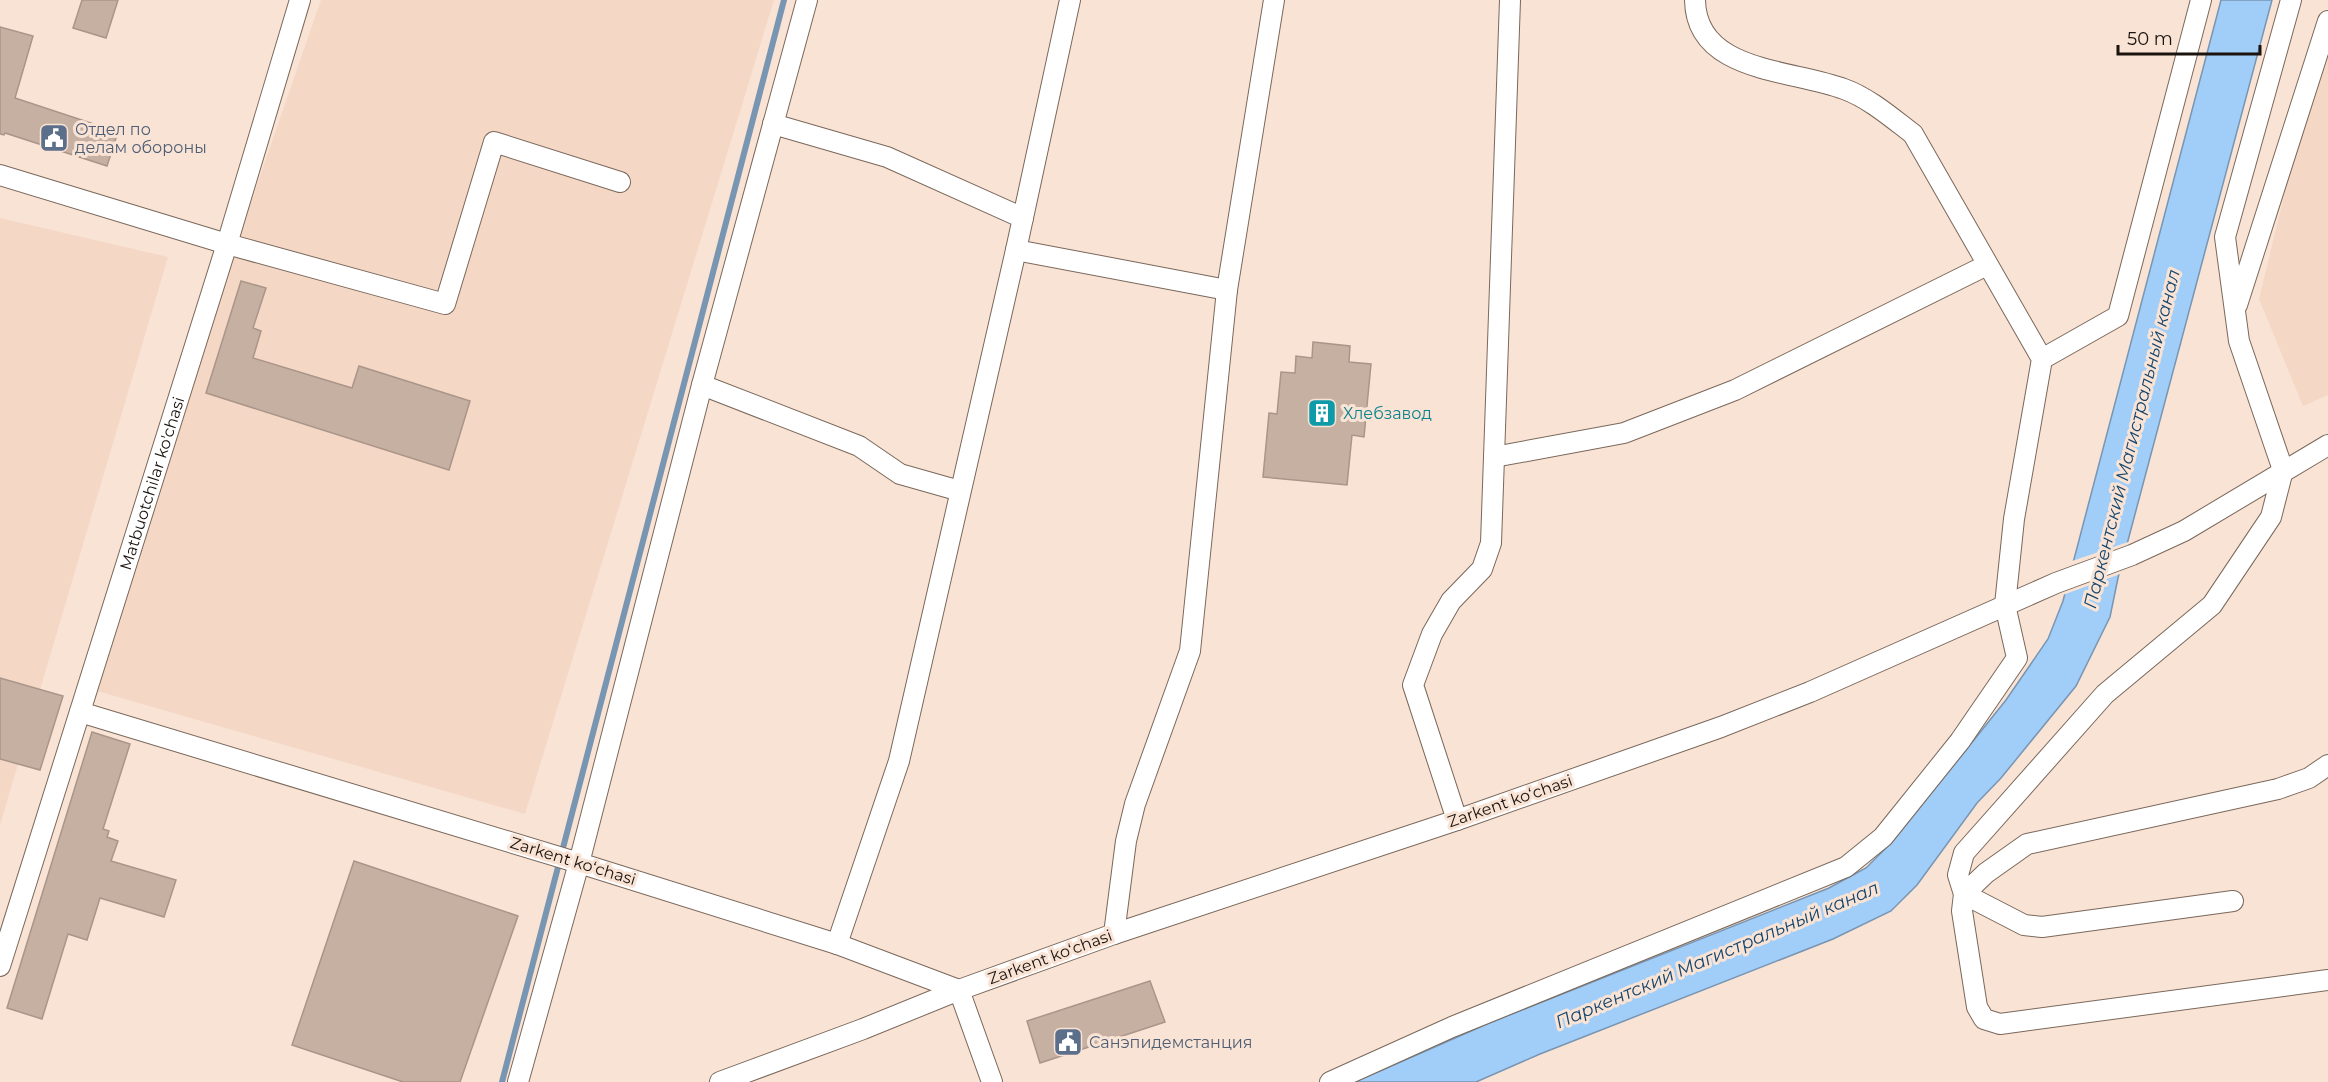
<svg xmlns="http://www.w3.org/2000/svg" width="2328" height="1082" font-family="Montserrat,sans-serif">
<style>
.built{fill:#f4d7c5}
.water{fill:#a1cdf9;stroke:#7895b2;stroke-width:1.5}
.pier{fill:#f9e3d5}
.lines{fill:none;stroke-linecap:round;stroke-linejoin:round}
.stream{stroke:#7895b2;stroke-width:6}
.building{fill:#c5b0a2;stroke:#aa9588;stroke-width:1.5}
.minor-casing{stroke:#7a685b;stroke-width:22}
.minor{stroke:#fff;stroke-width:20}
.labels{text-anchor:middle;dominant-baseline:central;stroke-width:6;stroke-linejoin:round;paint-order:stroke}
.service-label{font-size:16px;fill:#4e5e75;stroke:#f9e3d5;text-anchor:start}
.culture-label{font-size:16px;fill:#0d838f;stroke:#f9e3d5;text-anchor:start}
.street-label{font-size:16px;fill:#1a130e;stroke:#f9e3d5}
.water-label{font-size:18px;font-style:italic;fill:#14456d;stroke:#f9e3d5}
</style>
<rect width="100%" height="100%" fill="#f9e3d5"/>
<g class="built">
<polygon points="321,0 774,0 525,814 90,689 240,234"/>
<polygon points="2328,15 2328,395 2303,406 2259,299"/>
<polygon points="0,218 168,257 0,825"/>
</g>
<polygon class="water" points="2221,0 2272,0 2118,578 2110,617 2076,686 2001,778 1977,803 1917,885 1891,911 1833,939 1540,1054 1476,1082 1355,1082 1487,1024 1829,888 1866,868 1893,841 2006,700 2048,639 2063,601"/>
<polygon class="pier" points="2131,541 2123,573 2060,596 2069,562"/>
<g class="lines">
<polyline class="stream" points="502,1082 784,0"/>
</g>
<g class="building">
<polygon points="82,0 118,0 106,38 73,28"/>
<polygon points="0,27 33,36 15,98 118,132 107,166 5,133 4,135 0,134"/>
<polygon points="241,281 266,288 253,328 261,331 253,358 352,388 359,366 470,401 449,470 206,393"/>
<polygon points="1313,342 1350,346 1349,362 1371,364 1364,437 1352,435 1347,485 1263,477 1269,413 1277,414 1281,372 1295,373 1296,356 1312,358"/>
<polygon points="0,678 63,696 40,770 0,759"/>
<polygon points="92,732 130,744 103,829 109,831 107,837 118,841 111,861 176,880 164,917 100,898 87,940 68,934 42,1019 7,1008"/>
<polygon points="354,861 518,916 460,1082 403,1082 292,1045"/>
<polygon points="1150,981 1165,1022 1040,1063 1027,1021"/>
</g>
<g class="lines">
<g class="minor-casing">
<g id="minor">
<polyline points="773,124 887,157 1023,218"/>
<polyline points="0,175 227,244 445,304 494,142 620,182"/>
<polyline points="1016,250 1227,290"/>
<polyline points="2237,305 2328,21"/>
<polyline points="2042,359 2118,316 2201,0"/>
<polyline points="702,385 859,446 900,474 960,491"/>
<polyline points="1494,457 1624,433 1735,390 1987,265"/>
<polyline points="80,712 579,863 837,944 959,990"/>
<polyline points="2328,765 2309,778 2278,789 2027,844 1986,873 1964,894 1962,911 1977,1007 1984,1019 2000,1024 2328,980"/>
<polyline points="1457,820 1413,685 1432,634 1451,601 1482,569 1491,543 1510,0"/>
<polyline points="2233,901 2042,927 2024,925 1964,894 1958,875 1964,853 2105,694 2212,605 2271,517 2283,470 2239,341 2225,237 2291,0"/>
<polyline points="1114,934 1126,841 1135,804 1190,651 1227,290 1274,0"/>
<polyline points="837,944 899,761 1016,250 1070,0"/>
<path id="s1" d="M0 966 227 244 300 0"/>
<polyline points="959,990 992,1082"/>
<polyline points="518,1082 579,863 702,385 807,0"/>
<polyline points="720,1082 863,1029 959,990 1114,934 1457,820 1721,727 1810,692 2056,583 2132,555 2184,531 2328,445"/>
<path d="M1330 1082 1452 1027 1846 867 1883 837 1960 741 2017 658 2005 605 2014 519 2042 359 1913 134C1892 118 1869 98 1844 89 1792 69 1696 73 1695 0"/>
</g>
</g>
<use href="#minor" class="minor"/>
</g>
<defs>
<g id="civic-square" transform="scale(1.5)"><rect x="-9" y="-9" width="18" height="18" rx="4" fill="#5c6f8a" stroke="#f9e3d5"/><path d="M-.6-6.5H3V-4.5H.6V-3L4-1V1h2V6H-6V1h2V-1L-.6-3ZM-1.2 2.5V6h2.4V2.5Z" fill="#fff"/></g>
<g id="building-square" transform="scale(1.5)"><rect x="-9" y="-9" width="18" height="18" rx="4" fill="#0f9aa8" stroke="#f9e3d5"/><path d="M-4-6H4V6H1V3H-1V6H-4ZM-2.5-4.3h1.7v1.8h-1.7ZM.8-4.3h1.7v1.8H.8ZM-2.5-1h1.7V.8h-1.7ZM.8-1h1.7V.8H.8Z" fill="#fff"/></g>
</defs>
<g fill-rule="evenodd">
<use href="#civic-square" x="54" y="138"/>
<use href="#building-square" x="1322" y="413"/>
<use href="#civic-square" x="1068" y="1042"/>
</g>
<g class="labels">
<g class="service-label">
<text x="75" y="129">Отдел по<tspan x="75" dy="18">делам обороны</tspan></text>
<text x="1089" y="1042">Санэпидемстанция</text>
</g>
<g class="culture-label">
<text x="1343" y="413">Хлебзавод</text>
</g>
<g class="street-label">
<text stroke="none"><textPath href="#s1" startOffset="506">Matbuotchilar ko'chasi</textPath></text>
<text transform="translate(1510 801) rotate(-19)">Zarkent koʻchasi</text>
<text transform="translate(573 861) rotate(17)">Zarkent koʻchasi</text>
<text transform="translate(1050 957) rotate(-20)">Zarkent koʻchasi</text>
</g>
<g class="water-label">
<text transform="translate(2132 439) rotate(-76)">Паркентский Магистральный канал</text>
<text transform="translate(1717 955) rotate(-23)">Паркентский Магистральный канал</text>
</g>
</g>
<path d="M2118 45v9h142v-9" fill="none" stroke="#1a130e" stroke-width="3"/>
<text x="2127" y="45" font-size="18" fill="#1a130e" stroke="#f9e3d5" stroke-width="4.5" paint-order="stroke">50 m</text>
</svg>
